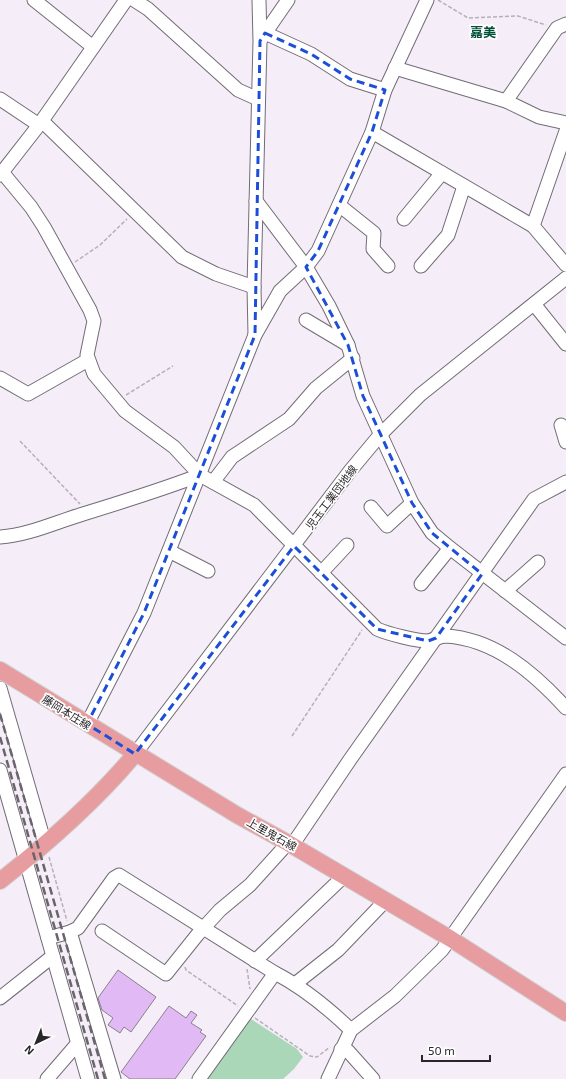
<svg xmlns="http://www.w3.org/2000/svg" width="566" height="1079" font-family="'Exo 2','Noto Sans JP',sans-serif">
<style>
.green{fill:#aad7b7}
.building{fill:#e1b9f5;stroke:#88828b}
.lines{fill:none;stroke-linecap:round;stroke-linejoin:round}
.minor-casing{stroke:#726c75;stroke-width:15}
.major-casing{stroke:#d0cfd0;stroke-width:18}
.path{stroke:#b6b0b8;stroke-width:1.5;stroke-dasharray:4 2;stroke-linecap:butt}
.minor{stroke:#fff;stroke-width:13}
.major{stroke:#e79ca0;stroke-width:16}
.rail{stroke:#69656b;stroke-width:2.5;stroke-dasharray:8 4;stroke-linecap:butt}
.marked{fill:none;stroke:#1d4ed8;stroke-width:3;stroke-dasharray:8 5;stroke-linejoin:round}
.labels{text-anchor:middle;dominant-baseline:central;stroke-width:3.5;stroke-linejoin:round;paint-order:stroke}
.street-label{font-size:11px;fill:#29262a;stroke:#fff}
.quarter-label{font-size:13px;font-weight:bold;fill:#004f37;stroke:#fff}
</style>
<rect width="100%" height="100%" fill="#f5eef8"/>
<polygon class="green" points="248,1017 297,1049 303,1057 294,1069 283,1079 204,1079"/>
<g class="building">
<polygon points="118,970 156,997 131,1032 124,1027 120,1033 108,1025 113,1018 102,1010 98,998"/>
<polygon points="169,1006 186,1018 191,1011 197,1015 191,1023 202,1030 200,1032 206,1036 175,1079 130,1079 121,1072"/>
</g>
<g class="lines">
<g class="minor-casing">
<g id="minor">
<polyline points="34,0 93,47"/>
<polyline points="134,0 148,9 238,90 258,99"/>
<polyline points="265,33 311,54 350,79 385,90"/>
<polyline points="261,39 288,0"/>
<polyline points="395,68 506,101 539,117 566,123"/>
<polyline points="0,99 39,125"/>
<polyline points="506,101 557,28 566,24"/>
<polyline points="42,121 182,257 216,274 254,287"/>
<polyline points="372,132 533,226 566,265"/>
<path d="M2 172 31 207 44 227 90 310 94 321 87 355 94 374 125 411 174 447 200 475 254 505 377 629C388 634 417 641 428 641 434 640 440 636 446 636 495 639 534 673 566 708"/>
<polyline points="0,175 39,125 126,0"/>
<polyline points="256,201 306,267 329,306 348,345 363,396 412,503 432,533 450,548 566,638"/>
<polyline points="339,205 374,233 373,249 388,266"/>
<polyline points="404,219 442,173"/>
<polyline points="533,226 566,131"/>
<polyline points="421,266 448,235 464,186"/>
<polyline points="534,304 566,344"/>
<polyline points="306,320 348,345"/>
<polyline points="255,335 254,287 260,41 259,0"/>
<polyline points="0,378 28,394 88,360"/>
<polyline points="561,425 566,442"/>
<polyline points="213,482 232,457 289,419 316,388 353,358"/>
<polyline points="371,507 387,526 412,503"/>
<path d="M0 537C29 535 56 522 83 514 122 502 161 490 200 475"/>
<polyline points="169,551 208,571"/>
<polyline points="321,573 347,545"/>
<polyline points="421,584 450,548"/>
<polyline points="505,591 538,562"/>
<polyline points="0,688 45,844"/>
<polyline points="87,724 144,613 255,335 280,291 306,267 318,251 372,132 385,90 427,0"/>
<polyline points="135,754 350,471 380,435 420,395 566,278"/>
<polyline points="0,770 88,1079"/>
<polyline points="102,931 166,974 198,934 220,910 250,885 288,843 295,841 349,761 534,499 566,482"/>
<polyline points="70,932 114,1079"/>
<path d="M48 938 70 932 78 928 114 878 119 875 275 973C304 988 327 1007 351 1030"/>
<polyline points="255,961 344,876"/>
<polyline points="295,984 338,950 386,900"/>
<polyline points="0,998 53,956"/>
<polyline points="341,1049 348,1051 373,1079"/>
<polyline points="47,1079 78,1043"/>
<polyline points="199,1079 275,973"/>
<polyline points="328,1079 351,1030 395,996 442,950 566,774"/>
</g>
</g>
<g class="major-casing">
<g id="major">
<polyline points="0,670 237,815 288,843 451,939 566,1013"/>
<path d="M0 881C48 843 96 801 135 754"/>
</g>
</g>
<g class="path">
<polyline points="438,0 468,18 518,16 546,25"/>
<polyline points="75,262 100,245 127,219"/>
<polyline points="126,395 173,366"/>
<polyline points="20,441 80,504"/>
<polyline points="292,736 362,630"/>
<polyline points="49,857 67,921"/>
<polyline points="185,967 186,970 238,1006"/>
<polyline points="247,969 250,989"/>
<polyline points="255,1018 310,1056 317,1057 330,1047"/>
</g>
<use href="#minor" class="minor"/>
<use href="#major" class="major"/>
<g class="rail">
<polyline points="0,714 105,1079"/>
<polyline points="0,737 98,1079"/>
</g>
</g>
<path class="marked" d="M265 33 311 54 350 79 385 90 372 132 318 251 306 267 348 345 363 396 412 503 432 533 482 574 436 638 428 641 377 629 294 546 135 754 87 724 144 613 255 335 260 41Z"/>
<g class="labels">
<g class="street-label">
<text transform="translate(331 497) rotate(-53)">児玉工業団地線</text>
<text transform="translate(67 712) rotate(32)">藤岡本庄線</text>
<text transform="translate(272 834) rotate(29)">上里鬼石線</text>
</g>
<g class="quarter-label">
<text x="483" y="32">嘉美</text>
</g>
</g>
<g transform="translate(36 1043) rotate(223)" stroke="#ffffff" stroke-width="3" paint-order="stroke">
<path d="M0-3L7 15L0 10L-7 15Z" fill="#29262a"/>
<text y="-6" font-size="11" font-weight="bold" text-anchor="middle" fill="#29262a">N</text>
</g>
<path d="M422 1055v6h68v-6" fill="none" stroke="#29262a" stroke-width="2"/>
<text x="428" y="1055" font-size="12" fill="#29262a" stroke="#ffffff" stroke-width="3" paint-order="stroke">50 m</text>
</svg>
